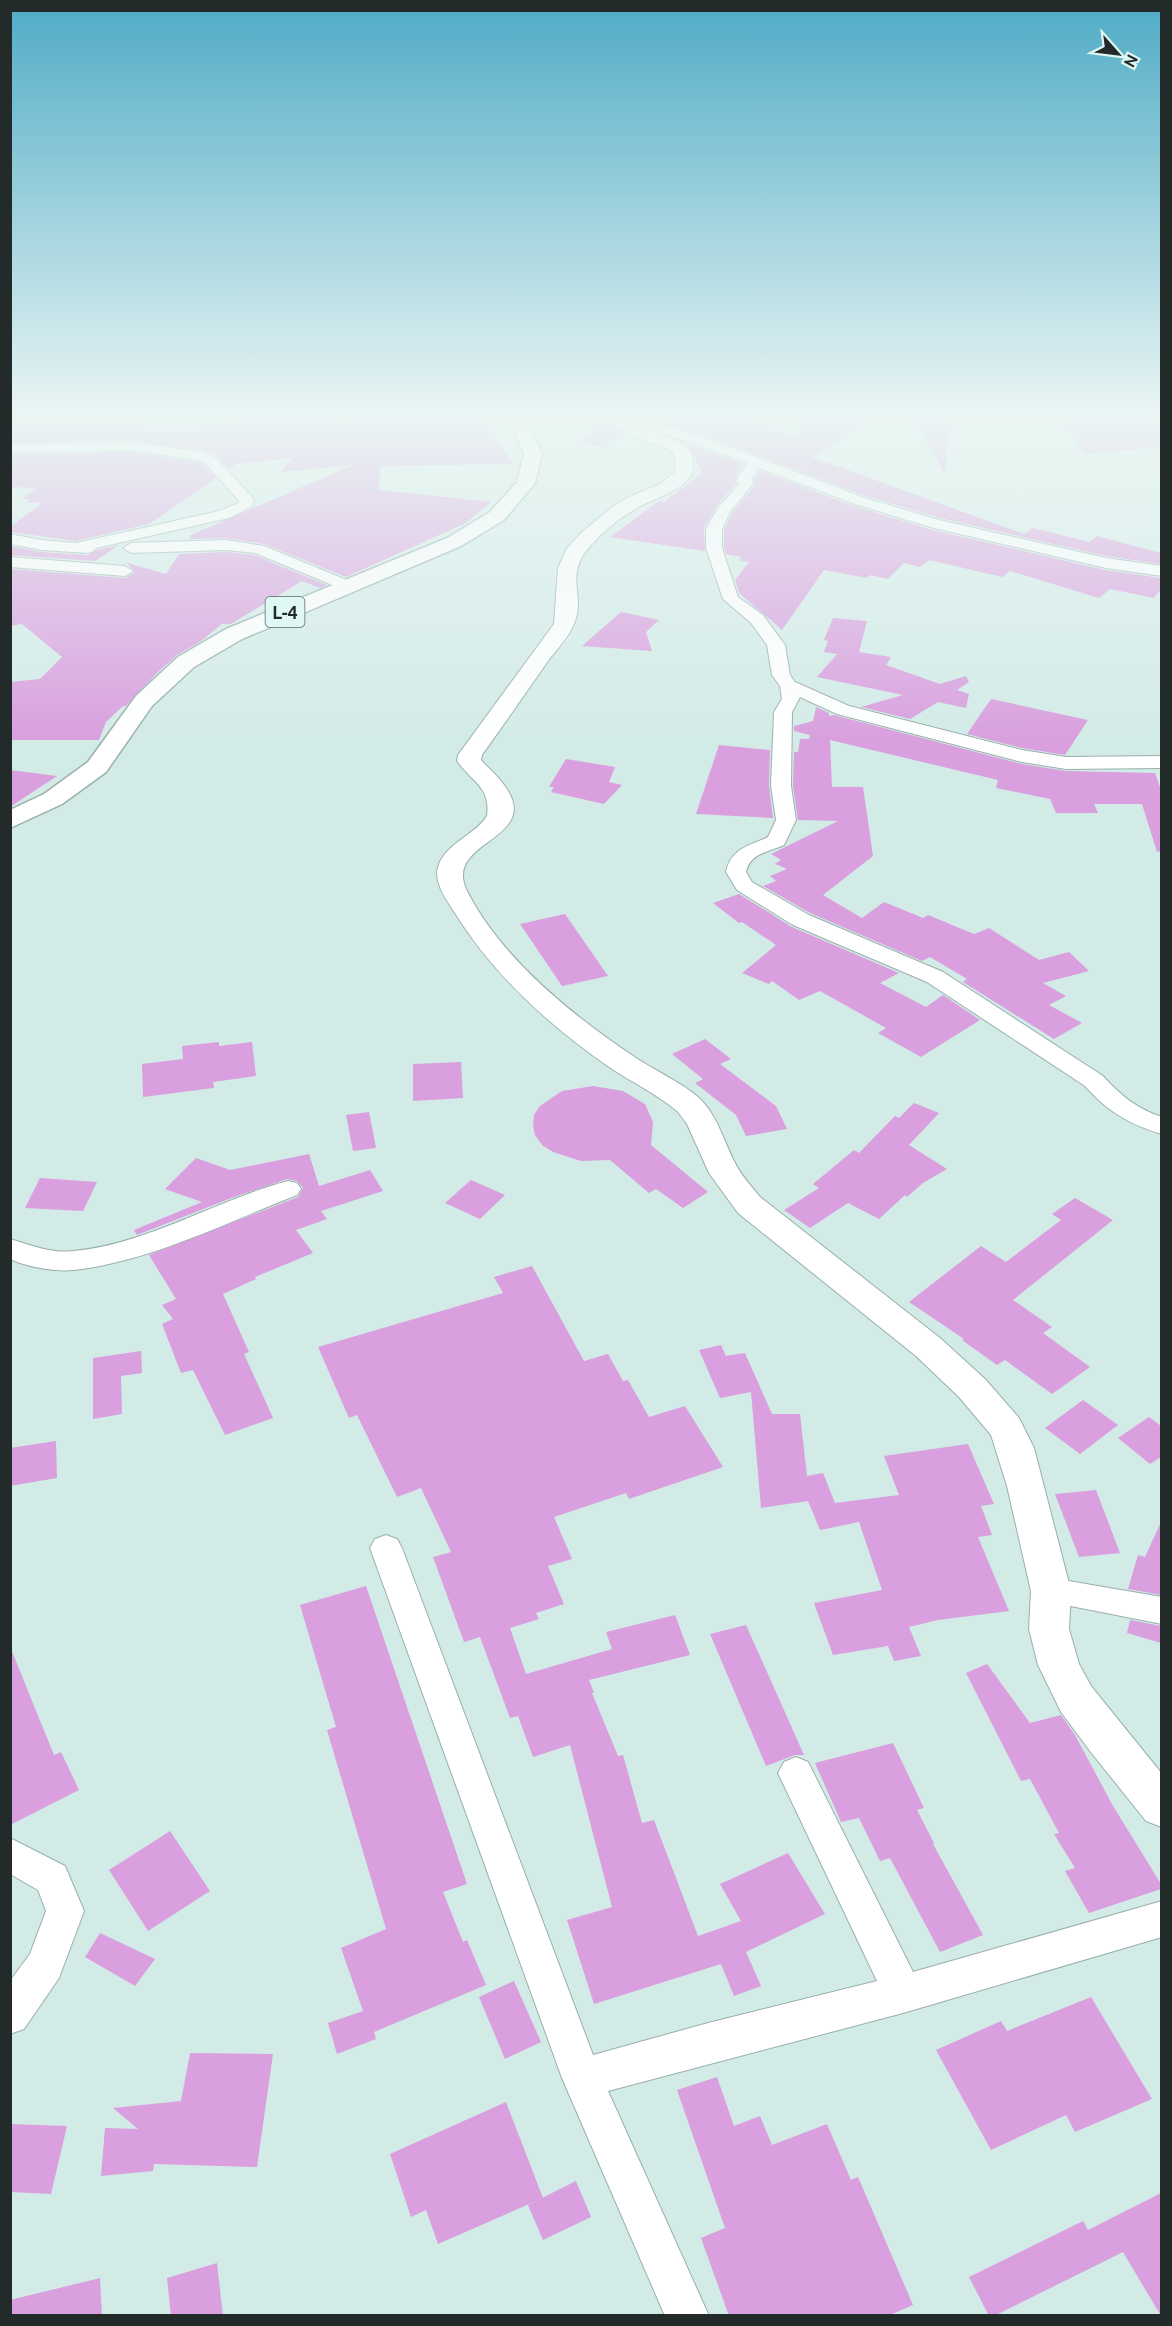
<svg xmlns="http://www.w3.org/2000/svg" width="1172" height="2326" font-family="Ubuntu,sans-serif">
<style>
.green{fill:#7de2d7}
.building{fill:#d99fde}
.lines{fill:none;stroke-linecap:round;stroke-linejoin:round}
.minor-casing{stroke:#98afac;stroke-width:2}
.tertiary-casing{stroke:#98afac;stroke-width:2}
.primary-casing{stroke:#98afac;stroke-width:3}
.minor{fill:#fff;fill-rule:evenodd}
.tertiary{fill:#fff;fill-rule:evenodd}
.primary{fill:#fff;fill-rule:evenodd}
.labels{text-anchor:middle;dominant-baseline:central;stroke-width:4.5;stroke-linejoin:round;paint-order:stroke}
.shield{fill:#e0f8f5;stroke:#5b6867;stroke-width:1.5}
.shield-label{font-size:18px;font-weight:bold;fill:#222b2a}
</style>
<rect width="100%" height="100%" fill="#d3ebe7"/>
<polygon class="green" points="108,416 225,416 209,421"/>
<g class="building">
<polygon points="286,416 331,416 340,424 394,419 394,416 481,416 514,464 380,466 379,490 491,502 466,523 346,577 264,544 226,538 189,539 191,535 353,465 281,472 292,458 236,464 229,469 217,455 202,450 131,440 10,443 10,425 197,430 197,428"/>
<polygon points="643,416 684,416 703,422 715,416 727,416 800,437 801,416 879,416 812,457 1024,534 1033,528 1089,542 1097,536 1161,553 1161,564 1106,556 940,518 866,496 710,437"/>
<polygon points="914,416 950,416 945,475"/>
<polygon points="1161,421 1161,447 1085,454 1064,423"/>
<polygon points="601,423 622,432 605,447 577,443"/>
<polygon points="688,444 744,464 735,476 736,483 716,507 704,528 705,551 610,537 659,501 664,502 702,473"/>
<polygon points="131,452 197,462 204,465 216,478 149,524 76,541 10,532 10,527 42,503 27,502 30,499 23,499 36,488 10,487 10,455"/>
<polygon points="760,471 854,506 929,529 1105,570 1161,578 1161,589 1154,598 1110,589 1099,598 1010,571 1002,577 930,560 920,567 904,563 888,579 870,575 867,578 824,570 782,630 739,593 735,580 749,562 738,560 742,557 726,554 724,548 724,530 732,513 755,485 754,479"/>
<polygon points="119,545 95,561 10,555 10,546 42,552 88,555 97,550"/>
<polygon points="226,552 254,555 327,585 320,588 302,581 231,624 222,624 201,641 177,655 158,672 126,706 123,706 106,722 99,740 10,740 10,682 40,679 62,657 22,624 10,626 10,569 125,578 135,572 127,563 166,574 179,554"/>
<polygon points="621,612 659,620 646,632 652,651 582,646"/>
<polygon points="833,618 867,621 859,652 891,657 886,665 940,684 966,676 969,682 957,690 969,694 966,708 938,702 910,719 861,707 903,695 817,677 837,654 824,652 828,641 824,640"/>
<polygon points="991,699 1088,720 1065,755 1022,748 967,734"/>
<polygon points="816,707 829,713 829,716 834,715 1022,764 1066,771 1155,773 1161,790 1161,851 1157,852 1142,804 1094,804 1098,813 1056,813 1050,799 996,788 998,780 830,740 832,787 863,787 873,856 823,895 862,918 884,902 923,918 928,915 974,934 989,928 1039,960 1069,952 1089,971 1043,983 1066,996 1049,1005 1082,1023 1054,1039 963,982 967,979 930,957 922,961 810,913 763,886 776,881 770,876 787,869 775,864 781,860 771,854 838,821 798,820 793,786 794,752 798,752 800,739 809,739 810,735 794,731 794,726 813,721"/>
<polygon points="719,745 770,750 769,786 773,818 696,814"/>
<polygon points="566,759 615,767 609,782 622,785 604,804 551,792 554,787 549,787"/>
<polygon points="10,770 57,776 10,807"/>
<polygon points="739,894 792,927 899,973 880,983 926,1007 943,995 980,1020 921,1057 878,1033 886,1028 820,991 799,1000 772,981 769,984 742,973 776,945 742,922 739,923 713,903"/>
<polygon points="565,914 608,976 562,986 520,924"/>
<polygon points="705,1039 731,1059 720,1064 776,1106 787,1129 746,1136 736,1115 695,1083 703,1079 672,1054"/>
<polygon points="219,1042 219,1046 252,1042 256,1076 213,1082 214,1088 143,1097 142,1064 183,1059 182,1046"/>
<polygon points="461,1062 463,1098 413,1101 413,1064"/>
<polygon points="593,1086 623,1091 645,1104 653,1122 651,1145 708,1192 683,1208 656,1189 649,1193 610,1160 581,1161 553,1152 542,1145 535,1135 533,1126 534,1115 540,1106 562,1091"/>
<polygon points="914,1103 939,1113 909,1145 947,1169 923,1183 907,1197 905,1195 879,1219 848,1203 810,1228 784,1210 819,1188 813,1184 854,1150 859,1153 895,1116 899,1118"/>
<polygon points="369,1112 376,1148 353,1151 346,1115"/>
<polygon points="309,1154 319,1186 370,1170 383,1191 321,1211 327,1219 296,1230 313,1253 255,1277 256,1279 223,1294 249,1352 244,1354 273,1418 225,1435 193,1370 181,1373 162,1324 173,1319 162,1305 176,1299 149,1255 298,1197 303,1188 297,1181 287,1179 234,1197 137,1235 134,1230 202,1202 165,1189 196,1158 230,1170"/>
<polygon points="40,1178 97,1182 83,1211 25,1208"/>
<polygon points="471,1180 505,1195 480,1219 445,1203"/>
<polygon points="1075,1198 1113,1220 1013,1300 1052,1327 1043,1333 1090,1367 1052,1394 1005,1360 997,1365 962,1340 964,1339 909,1302 981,1246 1006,1262 1061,1220 1052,1214"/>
<polygon points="532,1266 584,1361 608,1354 623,1381 628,1380 649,1417 685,1406 723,1467 629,1499 626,1493 554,1517 572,1559 548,1566 564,1604 536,1613 539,1619 510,1628 526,1674 612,1649 606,1632 675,1615 690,1655 589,1680 594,1693 592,1693 618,1756 623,1755 642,1823 654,1820 698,1936 741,1921 720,1884 788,1853 825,1914 746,1952 761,1986 734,1996 721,1964 594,2004 567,1920 612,1907 570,1745 533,1757 518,1716 510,1718 480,1637 464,1642 433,1557 451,1552 421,1488 397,1497 357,1415 349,1418 318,1347 503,1293 494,1277"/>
<polygon points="721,1345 726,1356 745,1353 772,1414 800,1414 807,1476 823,1473 835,1503 899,1495 884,1456 968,1444 994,1504 981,1506 992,1535 978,1537 1009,1611 938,1620 909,1627 921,1656 894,1661 888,1646 833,1655 814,1603 882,1590 859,1522 820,1530 808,1501 761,1508 751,1392 720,1398 699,1350"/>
<polygon points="141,1351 142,1373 121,1376 122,1414 93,1419 93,1358"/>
<polygon points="1083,1400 1118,1425 1080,1454 1045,1428"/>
<polygon points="1149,1417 1161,1426 1161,1457 1150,1464 1118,1438"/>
<polygon points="56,1441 57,1478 10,1486 10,1448"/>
<polygon points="1096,1490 1120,1553 1079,1557 1055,1494"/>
<polygon points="1161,1522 1161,1595 1128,1589 1138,1555 1145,1557"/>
<polygon points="366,1586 467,1884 443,1892 463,1942 467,1940 486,1985 374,2032 376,2039 337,2054 328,2023 363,2011 341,1948 386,1929 327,1730 336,1727 300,1605"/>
<polygon points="1130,1620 1161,1626 1161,1643 1127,1633"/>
<polygon points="746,1625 804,1755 795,1755 766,1766 710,1634"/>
<polygon points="11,1649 54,1755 61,1752 79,1790 10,1825"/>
<polygon points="987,1664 1030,1723 1061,1715 1075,1735 1113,1806 1161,1884 1161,1889 1089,1913 1065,1871 1075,1868 1054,1834 1059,1833 1030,1779 1021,1781 966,1673"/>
<polygon points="893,1743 924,1808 917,1810 934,1843 933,1844 983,1935 940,1952 890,1858 880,1861 859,1818 841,1822 815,1763"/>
<polygon points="170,1831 210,1891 148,1931 109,1870"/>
<polygon points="100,1933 155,1959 135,1986 85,1957"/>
<polygon points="514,1981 541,2042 505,2059 479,1997"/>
<polygon points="1091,1997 1152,2099 1075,2132 1066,2115 991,2150 936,2050 1001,2021 1007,2031"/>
<polygon points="190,2053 273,2054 257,2167 154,2164 153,2171 101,2176 105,2128 138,2129 113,2108 181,2101"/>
<polygon points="717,2077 734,2126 760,2116 772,2145 827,2124 851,2180 858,2177 913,2305 888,2316 729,2316 701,2238 725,2228 677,2090"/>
<polygon points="506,2102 543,2198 438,2244 426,2210 411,2217 390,2154"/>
<polygon points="10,2124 67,2126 51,2194 10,2192"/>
<polygon points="576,2181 591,2217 543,2240 528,2205"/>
<polygon points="1161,2193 1161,2316 1123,2252 994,2316 989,2316 969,2277 1083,2221 1088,2230"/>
<polygon points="217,2263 223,2316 171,2316 167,2278"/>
<polygon points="100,2278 102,2316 10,2316 10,2300"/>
</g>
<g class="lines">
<g class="minor-casing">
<g id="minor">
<path d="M612 416H634L709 439 865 498 939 520 1106 558 1162 566V576L1106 568 930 527 855 504 759 468 752 478 753 484 730 512 722 529V548L738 597 763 615 785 645 790 675 795 682 849 706 1022 750 1066 757 1162 756V768L1066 769 1022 762 837 714 800 697 792 712 791 786 796 820 784 845C769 852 750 853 746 872L752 882 809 915 943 972 1103 1076C1120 1095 1137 1109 1162 1117V1134C1130 1125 1107 1111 1085 1086L927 982 793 925 737 890 726 872C731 848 749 846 768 837L776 820 771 786 774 712 782 699 780 686 772 675 767 645 751 623 723 599 706 548V529L718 508 739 484 737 477 744 469 747 463 699 445 614 419Z"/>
<path d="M1072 416H1123C1114 423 1081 423 1072 416Z"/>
<polygon points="131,442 201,452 215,457 252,497 254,500 253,506 229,518 96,548 94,551 88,553 42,550 10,544 10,534 42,540 76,543 219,511 238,503 239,501 205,463 198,460 131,450 10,453 10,445"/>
<polygon points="226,540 264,546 354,583 356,586 348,591 342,589 255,553 226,550 131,553 123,548 131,543"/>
<polygon points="10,557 125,566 133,571 125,576 10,567"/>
<path d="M288 1181 297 1183 301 1189 297 1195C225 1223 151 1261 74 1270 54 1272 28 1267 10 1259V1239C31 1245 51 1254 73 1251 149 1244 215 1200 288 1181Z"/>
<polygon points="386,1535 397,1539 402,1548 593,2055 708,2023 877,1981 778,1773 784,1762 796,1757 808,1762 913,1972 1162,1901 1162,1937 903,2013 608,2091 709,2316 665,2316 562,2078 370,1548 375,1539"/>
<polygon points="1051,1578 1162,1597 1162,1624 1040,1600 1035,1591 1040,1582"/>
<polygon points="10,1838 65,1866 84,1911 59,1978 24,2029 10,2034 10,1981 30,1954 46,1911 38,1890 10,1874"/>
</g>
</g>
<g class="tertiary-casing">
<g id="tertiary">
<polygon points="511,416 547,416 545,420 517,425 509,420"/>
<path d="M597 416H621L686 445C713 485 661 494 637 508 621 517 606 529 594 542 561 575 587 594 574 624 569 637 556 650 548 661 526 693 504 724 482 755L481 760C492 772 506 783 512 799 527 841 444 844 467 891 501 958 572 1015 633 1056 652 1069 684 1084 699 1098 717 1115 723 1139 734 1161 740 1174 751 1186 760 1197L940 1338 985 1379 1019 1418 1034 1448 1071 1591 1069 1629 1079 1664 1091 1686 1162 1774V1827L1146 1821 1090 1751 1061 1712 1038 1665 1029 1629 1031 1591 1007 1486 991 1435 959 1397 916 1356 738 1213 709 1173 687 1124 678 1112C659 1095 631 1082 609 1067 549 1025 494 976 455 913 446 899 432 881 439 864 448 842 475 835 487 816 491 787 472 782 457 761L458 755 554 624 558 568 567 548 582 532 611 508 627 498 660 484 675 472 676 462 673 452 599 420Z"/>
</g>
</g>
<g class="primary-casing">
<polygon id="primary" points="503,416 521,416 533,433 542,454 535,483 504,520 461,546 242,639 194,667 152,706 106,772 62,804 10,828 10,810 44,794 88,762 136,696 178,657 226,629 447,538 490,512 517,482 524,454 515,433"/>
</g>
<use href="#minor" class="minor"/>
<use href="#tertiary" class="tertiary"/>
<use href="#primary" class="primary"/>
</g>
<linearGradient id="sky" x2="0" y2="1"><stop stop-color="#4fabc6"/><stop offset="0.56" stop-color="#ebf6f4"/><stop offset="1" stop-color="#ebf6f4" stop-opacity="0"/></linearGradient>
<rect width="1172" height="742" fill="url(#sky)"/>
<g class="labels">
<rect class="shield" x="265.5" y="597" width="39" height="30" rx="4.5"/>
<g class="shield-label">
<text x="285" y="612">L-4</text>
</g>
</g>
<rect width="1172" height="2326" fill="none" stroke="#222b2a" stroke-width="24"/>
<g transform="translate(1118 54) rotate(118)" stroke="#e0f8f5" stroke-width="4.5" paint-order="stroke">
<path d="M0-4.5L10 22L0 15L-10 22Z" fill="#222b2a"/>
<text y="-9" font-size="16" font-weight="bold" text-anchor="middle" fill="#222b2a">N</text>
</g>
</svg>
